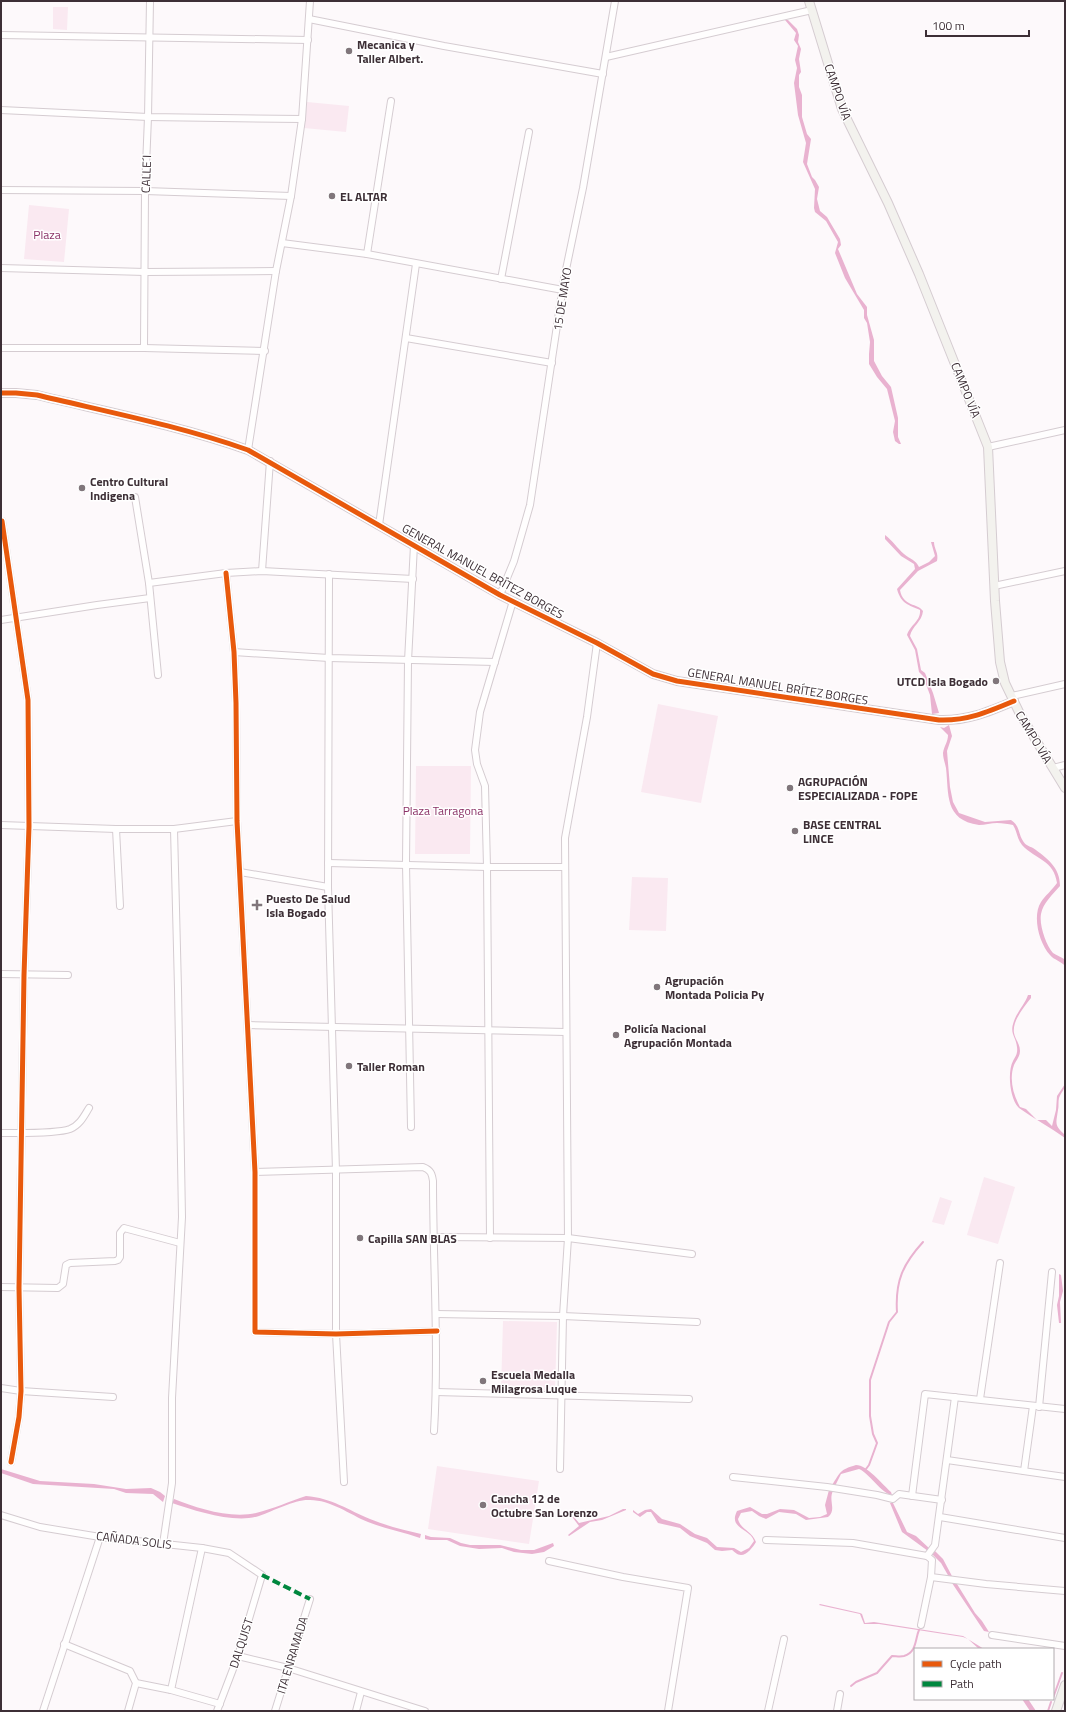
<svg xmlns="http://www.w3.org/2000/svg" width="1066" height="1712" font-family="'Titillium Web',sans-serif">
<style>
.green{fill:#fae9f1}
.water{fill:#e9b2d0}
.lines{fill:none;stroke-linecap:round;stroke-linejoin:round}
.stream{stroke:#e9b2d0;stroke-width:2}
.street-casing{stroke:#d5ccd1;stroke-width:8}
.secondary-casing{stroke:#d5ccd1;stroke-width:10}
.street{stroke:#fffefe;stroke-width:6}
.secondary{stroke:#f3f2ee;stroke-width:8}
.quiet{stroke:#00873e;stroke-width:4;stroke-dasharray:8 4;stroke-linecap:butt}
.cycleway-casing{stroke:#fff;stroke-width:8}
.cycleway{stroke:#e8590c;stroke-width:5}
.poi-dot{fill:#80767b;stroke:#fff;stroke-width:1.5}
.labels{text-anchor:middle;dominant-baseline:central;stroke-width:3;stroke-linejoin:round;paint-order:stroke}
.poi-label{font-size:12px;font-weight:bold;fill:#3d2f36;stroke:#fff;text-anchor:start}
.street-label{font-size:12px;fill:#3d2f36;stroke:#fff}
.park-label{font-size:12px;fill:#8a3166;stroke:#fff}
</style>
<rect width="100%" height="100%" fill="#fdf9fb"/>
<g class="green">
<polygon points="53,7 68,7 67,30 53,29"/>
<polygon points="307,102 349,106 346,132 304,128"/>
<polygon points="29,205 69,209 64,262 24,259"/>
<polygon points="658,704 718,716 701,803 641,792"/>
<polygon points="416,766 471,766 470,854 415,854"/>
<polygon points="632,877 668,878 666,931 629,930"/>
<polygon points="984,1177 1015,1187 998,1244 967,1235"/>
<polygon points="940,1197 952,1201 944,1225 932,1222"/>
<polygon points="503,1321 557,1322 555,1392 501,1390"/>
<polygon points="437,1466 539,1481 529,1544 428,1529"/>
</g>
<g class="water">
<polygon points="785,20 788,20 797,29 799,35 798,42 801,49 799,59 801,72 799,75 799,87 802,95 802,117 807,134 811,139 807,164 812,177 815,180 819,187 817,199 820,211 827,217 840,239 841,245 838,249 857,294 867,307 867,315 874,340 874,361 882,376 891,387 898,418 898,437 901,444 899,444 895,441 893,432 895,421 887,389 877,377 869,364 869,354 870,342 867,323 864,318 864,310 845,278 835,253 838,242 826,221 815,212 814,208 815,189 803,162 806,143 798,115 794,83 797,68 795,60 798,46 794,40 796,33"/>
<path d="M885 535C893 541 897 548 904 554 910 559 916 560 919 567L929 562 935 556 931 542H934C934 549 939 553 937 561L918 571 900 590C903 607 918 603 923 611 922 622 912 626 910 636L917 649 921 670 925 673 933 693 939 713 932 714 930 695 923 676 919 672 915 650 907 635C910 625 921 621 920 610 909 605 901 604 897 589L915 569 914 564 901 556 885 539Z"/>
<path d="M949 725 952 736 947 751 950 787 953 802 959 813 985 822 1011 820C1020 826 1018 833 1023 841 1025 845 1029 846 1033 848 1047 858 1060 867 1060 886 1053 894 1043 903 1041 914 1039 925 1046 945 1053 953 1056 955 1061 957 1064 959L1065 966C1061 961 1054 960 1050 955 1039 943 1032 916 1041 902 1044 897 1053 889 1057 883 1054 860 1036 860 1022 845 1017 839 1017 831 1013 825 1008 824 1003 823 997 823 991 823 985 825 979 825 944 820 949 794 946 768 945 763 943 758 943 753 944 746 948 742 948 735L940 727 944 728Z"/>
<path d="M1028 995H1031V998C1024 1007 1012 1021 1014 1033 1015 1039 1020 1044 1020 1051 1020 1057 1016 1060 1014 1065 1009 1079 1013 1094 1020 1107L1026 1109 1037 1120H1046L1052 1126 1056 1110 1057 1096 1065 1084C1065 1090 1061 1092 1059 1098 1058 1102 1059 1106 1058 1110 1056 1124 1054 1125 1065 1135V1138C1050 1127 1034 1119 1019 1108 1010 1100 1007 1072 1013 1061 1015 1057 1018 1054 1017 1047 1016 1036 1009 1034 1014 1021 1017 1012 1025 1004 1028 995Z"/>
<polygon points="1059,1274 1061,1275 1063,1291 1060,1302 1061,1323 1059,1323 1057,1305 1059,1296"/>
<path d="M856 1465C867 1465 882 1484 891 1492L892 1495C882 1494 868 1472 859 1469L841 1474 835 1486 832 1485C841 1472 839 1470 856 1465Z"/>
<polygon points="1,1469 40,1481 94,1484 126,1489 151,1488 160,1492 165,1496 163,1502 153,1494 126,1493 114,1489 33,1484 1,1473"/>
<path d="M829 1490 833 1491C828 1500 837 1510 828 1517L806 1520 796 1514 779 1512 766 1519 759 1516 752 1511 741 1513 738 1519C740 1529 752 1531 756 1542 753 1547 747 1555 741 1555 737 1555 735 1552 732 1550L722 1551 715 1550 707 1543 690 1536 680 1528 658 1523 651 1512H647L640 1517 633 1512V1510L638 1514 645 1510 651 1509 662 1519 680 1524 695 1534 707 1538 717 1547 734 1548 741 1552 749 1548 754 1541C750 1528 728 1529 737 1511L750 1507 762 1514H767L780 1509 794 1510 809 1518 820 1517 827 1514 825 1505Z"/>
<path d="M306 1496C332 1498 348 1510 370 1519 387 1526 404 1530 421 1534L420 1538C403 1532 385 1529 368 1522 349 1514 329 1499 308 1500 294 1500 273 1511 259 1516 235 1524 196 1511 172 1503L174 1499C197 1508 230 1519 256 1513 273 1509 290 1501 306 1496Z"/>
<polygon points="890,1503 893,1503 907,1532 916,1536 930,1549 928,1551 902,1532"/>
<polygon points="623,1509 626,1509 626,1510 602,1520 590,1522 569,1536 568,1535 579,1526 573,1518 563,1514 562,1513 574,1517 579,1523 609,1516"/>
<polygon points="425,1535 431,1537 450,1538 461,1543 470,1545 500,1545 521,1550 534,1550 553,1543 554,1546 544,1552 532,1554 514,1552 502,1548 479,1549 460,1546 447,1540 430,1540 425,1539"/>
<polygon points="935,1551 943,1559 953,1578 949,1577 941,1563 932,1554"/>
<polygon points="952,1583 957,1584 975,1613 982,1621 989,1632 984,1631"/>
<polygon points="820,1604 860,1613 862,1614 865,1623 874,1622 963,1636 984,1649 979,1649 968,1639 963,1637 879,1624 864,1624 860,1614 819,1605"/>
<polygon points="1022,1699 1028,1699 1036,1711 1030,1711"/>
</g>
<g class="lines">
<g class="stream">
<path d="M866 1469 869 1465 877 1443 873 1434 870 1416V1380L889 1322 897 1312C895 1281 903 1264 923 1242"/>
<path d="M851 1686 856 1682 877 1673 892 1656C896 1656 900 1657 904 1656 917 1652 915 1639 919 1630"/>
<polyline points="1053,1698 1062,1673"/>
<polyline points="1048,1711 1051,1702"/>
</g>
<g class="street-casing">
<g id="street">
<polyline points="309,19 444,46 603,74"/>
<polyline points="1,35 308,40"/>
<polyline points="606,57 812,10"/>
<polyline points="1,110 148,117 302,119"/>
<polyline points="1,190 145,191 291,196"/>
<polyline points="282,243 367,254 563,290"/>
<polyline points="367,254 391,101"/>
<polyline points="1,268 145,272 276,271"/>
<polyline points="501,279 529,132"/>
<polyline points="406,338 552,363"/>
<polyline points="1,348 144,348 265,351"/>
<polyline points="144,348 145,191 148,117 150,1"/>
<polyline points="988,447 1065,430"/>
<polyline points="248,450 276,271 291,196 302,119 310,1"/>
<polyline points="135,497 149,583 158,675"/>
<polyline points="2,521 28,700 29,826 24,975 19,1288 21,1391 19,1417 11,1462"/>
<polyline points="379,525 416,264"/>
<polyline points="262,571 270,461"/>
<polyline points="226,573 234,652 236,703 237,821 255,1172 255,1332 336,1334 437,1331"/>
<polyline points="329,574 328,887 336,1171 336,1334 344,1482"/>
<polyline points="149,583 226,573 262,571 413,579"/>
<polyline points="994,586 1065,571"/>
<polyline points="500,595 514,561 530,505 564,279 583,188 615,1"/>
<polyline points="1,620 97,605 150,598"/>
<polyline points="234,652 329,658 495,662"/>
<polyline points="1012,696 1065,684"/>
<polyline points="1053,768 1065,765"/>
<polyline points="1,825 116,829 174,829 237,821"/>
<polyline points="116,829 120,906"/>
<polyline points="328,863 487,867 564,867"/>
<polyline points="240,872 328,887"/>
<polyline points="1,974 68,975"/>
<polyline points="248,1025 566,1032"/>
<polyline points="411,1127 406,864 408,661 414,545"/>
<path d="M1 1133C17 1133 56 1134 70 1129 80 1125 84 1116 89 1108"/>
<path d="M255 1172 423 1167C431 1170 432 1174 433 1181 433 1265 439 1347 434 1431"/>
<polyline points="433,1237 568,1238 692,1254"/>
<polyline points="490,1238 487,867 485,786 477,764 475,750 480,712 513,601"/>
<polyline points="1,1287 58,1288 63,1284 66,1265 70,1263 115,1261 118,1260 120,1257 120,1233 124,1228 180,1243"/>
<polyline points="436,1314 563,1316 697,1322"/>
<polyline points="1,1388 21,1391 113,1397"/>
<polyline points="436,1392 689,1399"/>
<polyline points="980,1399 1000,1263"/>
<polyline points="1039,1407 1052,1272"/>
<polyline points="947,1460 1065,1477"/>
<polyline points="560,1469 563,1316 568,1238 565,838 587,717 597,643"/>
<polyline points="1024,1471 1033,1406"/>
<polyline points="733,1477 827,1487 877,1495 893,1499 899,1494 942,1500"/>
<polyline points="912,1496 925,1394 1065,1409"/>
<polyline points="1,1515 40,1527 100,1537 202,1548 229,1553 262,1575 238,1656 217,1711"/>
<polyline points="940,1517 1065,1538"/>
<polyline points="766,1540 853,1543 927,1556"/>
<polyline points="163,1544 172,1483 172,1398 182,1217 178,989 174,829"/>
<polyline points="549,1561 623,1577 688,1588 668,1711"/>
<polyline points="931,1577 986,1584 1065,1591"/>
<polyline points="921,1625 931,1577 932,1560 927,1556 935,1545 955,1397"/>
<polyline points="992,1635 1065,1646"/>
<polyline points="64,1644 130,1671 136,1683 128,1711"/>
<polyline points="238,1656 288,1668 425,1711"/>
<polyline points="136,1683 171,1690 220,1704"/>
<polyline points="171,1690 202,1548"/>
<polyline points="43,1711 100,1537"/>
<polyline points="275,1711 310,1599"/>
<polyline points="356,1711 361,1692"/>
<polyline points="768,1711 784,1639"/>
<polyline points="837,1711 840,1694"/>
</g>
</g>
<g class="secondary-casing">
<g id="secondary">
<polyline points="809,1 842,109 888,203 919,274 988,447 995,601 1000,662 1005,683 1020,714 1065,788"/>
<path d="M1 393H16L37 395C108 412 180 426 248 450L500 595 597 643 653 674 677 681 939 720C967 721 988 712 1014 701"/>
<polyline points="1056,1711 1065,1685"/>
</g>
</g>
<use href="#street" class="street"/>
<use href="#secondary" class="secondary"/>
<polyline class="quiet" points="262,1575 310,1599"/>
<g class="cycleway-casing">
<g id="cycleway">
<path d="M1 393H16L37 395C108 412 180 426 248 450L500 595 597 643 653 674 677 681 939 720C967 721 988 712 1014 701"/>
<polyline points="2,521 28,700 29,826 24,975 19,1288 21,1391 19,1417 11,1462"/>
<polyline points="226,573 234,652 236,703 237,821 255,1172 255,1332 336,1334 437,1331"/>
</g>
</g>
<use href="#cycleway" class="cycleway"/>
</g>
<g class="poi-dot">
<circle cx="349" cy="51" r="4"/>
<circle cx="332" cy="196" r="4"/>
<circle cx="82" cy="488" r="4"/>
<circle cx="996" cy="681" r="4"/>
<circle cx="790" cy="788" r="4"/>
<circle cx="795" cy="831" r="4"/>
<path d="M255 899h4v4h4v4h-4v4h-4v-4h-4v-4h4z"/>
<circle cx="657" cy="987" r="4"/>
<circle cx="616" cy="1035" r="4"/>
<circle cx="349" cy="1066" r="4"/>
<circle cx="360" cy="1238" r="4"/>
<circle cx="483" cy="1381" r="4"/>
<circle cx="483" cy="1505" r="4"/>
</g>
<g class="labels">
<g class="poi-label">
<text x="357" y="44">Mecanica y<tspan x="357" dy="14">Taller Albert.</tspan></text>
<text x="340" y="196">EL ALTAR</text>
<text x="90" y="481">Centro Cultural<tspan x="90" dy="14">Indigena</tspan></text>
<text x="988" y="681" text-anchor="end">UTCD Isla Bogado</text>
<text x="798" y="781">AGRUPACIÓN<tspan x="798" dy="14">ESPECIALIZADA - FOPE</tspan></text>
<text x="803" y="824">BASE CENTRAL<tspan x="803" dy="14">LINCE</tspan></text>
<text x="266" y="898">Puesto De Salud<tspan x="266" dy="14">Isla Bogado</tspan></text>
<text x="665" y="980">Agrupación<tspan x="665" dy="14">Montada Policia Py</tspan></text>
<text x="624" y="1028">Policía Nacional<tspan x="624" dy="14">Agrupación Montada</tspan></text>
<text x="357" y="1066">Taller Roman</text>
<text x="368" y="1238">Capilla SAN BLAS</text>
<text x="491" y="1374">Escuela Medalla<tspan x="491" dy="14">Milagrosa Luque</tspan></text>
<text x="491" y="1498">Cancha 12 de<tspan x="491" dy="14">Octubre San Lorenzo</tspan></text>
</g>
<g class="street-label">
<text transform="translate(838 92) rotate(71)">CAMPO VÍA</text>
<text transform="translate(146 174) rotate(-88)">CALLE´I</text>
<text transform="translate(562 299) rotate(-81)">15 DE MAYO</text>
<text transform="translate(966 390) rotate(68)">CAMPO VÍA</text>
<text transform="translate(483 571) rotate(29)">GENERAL MANUEL BRÍTEZ BORGES</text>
<text transform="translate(778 686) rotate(9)">GENERAL MANUEL BRÍTEZ BORGES</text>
<text transform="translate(1034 737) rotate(59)">CAMPO VÍA</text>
<text transform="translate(134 1540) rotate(7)">CAÑADA SOLIS</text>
<text transform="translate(241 1643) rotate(-72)">DALQUIST</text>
<text transform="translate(292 1655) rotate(-73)">ITA ENRAMADA</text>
</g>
<g class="park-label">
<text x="47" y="234">Plaza</text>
<text x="443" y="810">Plaza Tarragona</text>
</g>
</g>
<rect width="1066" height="1712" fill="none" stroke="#3d2f36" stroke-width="4"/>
<rect x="914" y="1648" width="140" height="52" fill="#ffffff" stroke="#b1acaf"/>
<rect x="922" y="1661" width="20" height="6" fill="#e8590c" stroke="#b1acaf"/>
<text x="950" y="1668" font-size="12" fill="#3d2f36">Cycle path</text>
<rect x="922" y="1681" width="20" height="6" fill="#00873e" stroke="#b1acaf"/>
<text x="950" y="1688" font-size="12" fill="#3d2f36">Path</text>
<path d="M926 30v6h103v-6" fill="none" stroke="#3d2f36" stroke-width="2"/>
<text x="932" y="30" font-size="12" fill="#3d2f36" stroke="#ffffff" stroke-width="3" paint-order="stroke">100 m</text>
</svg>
